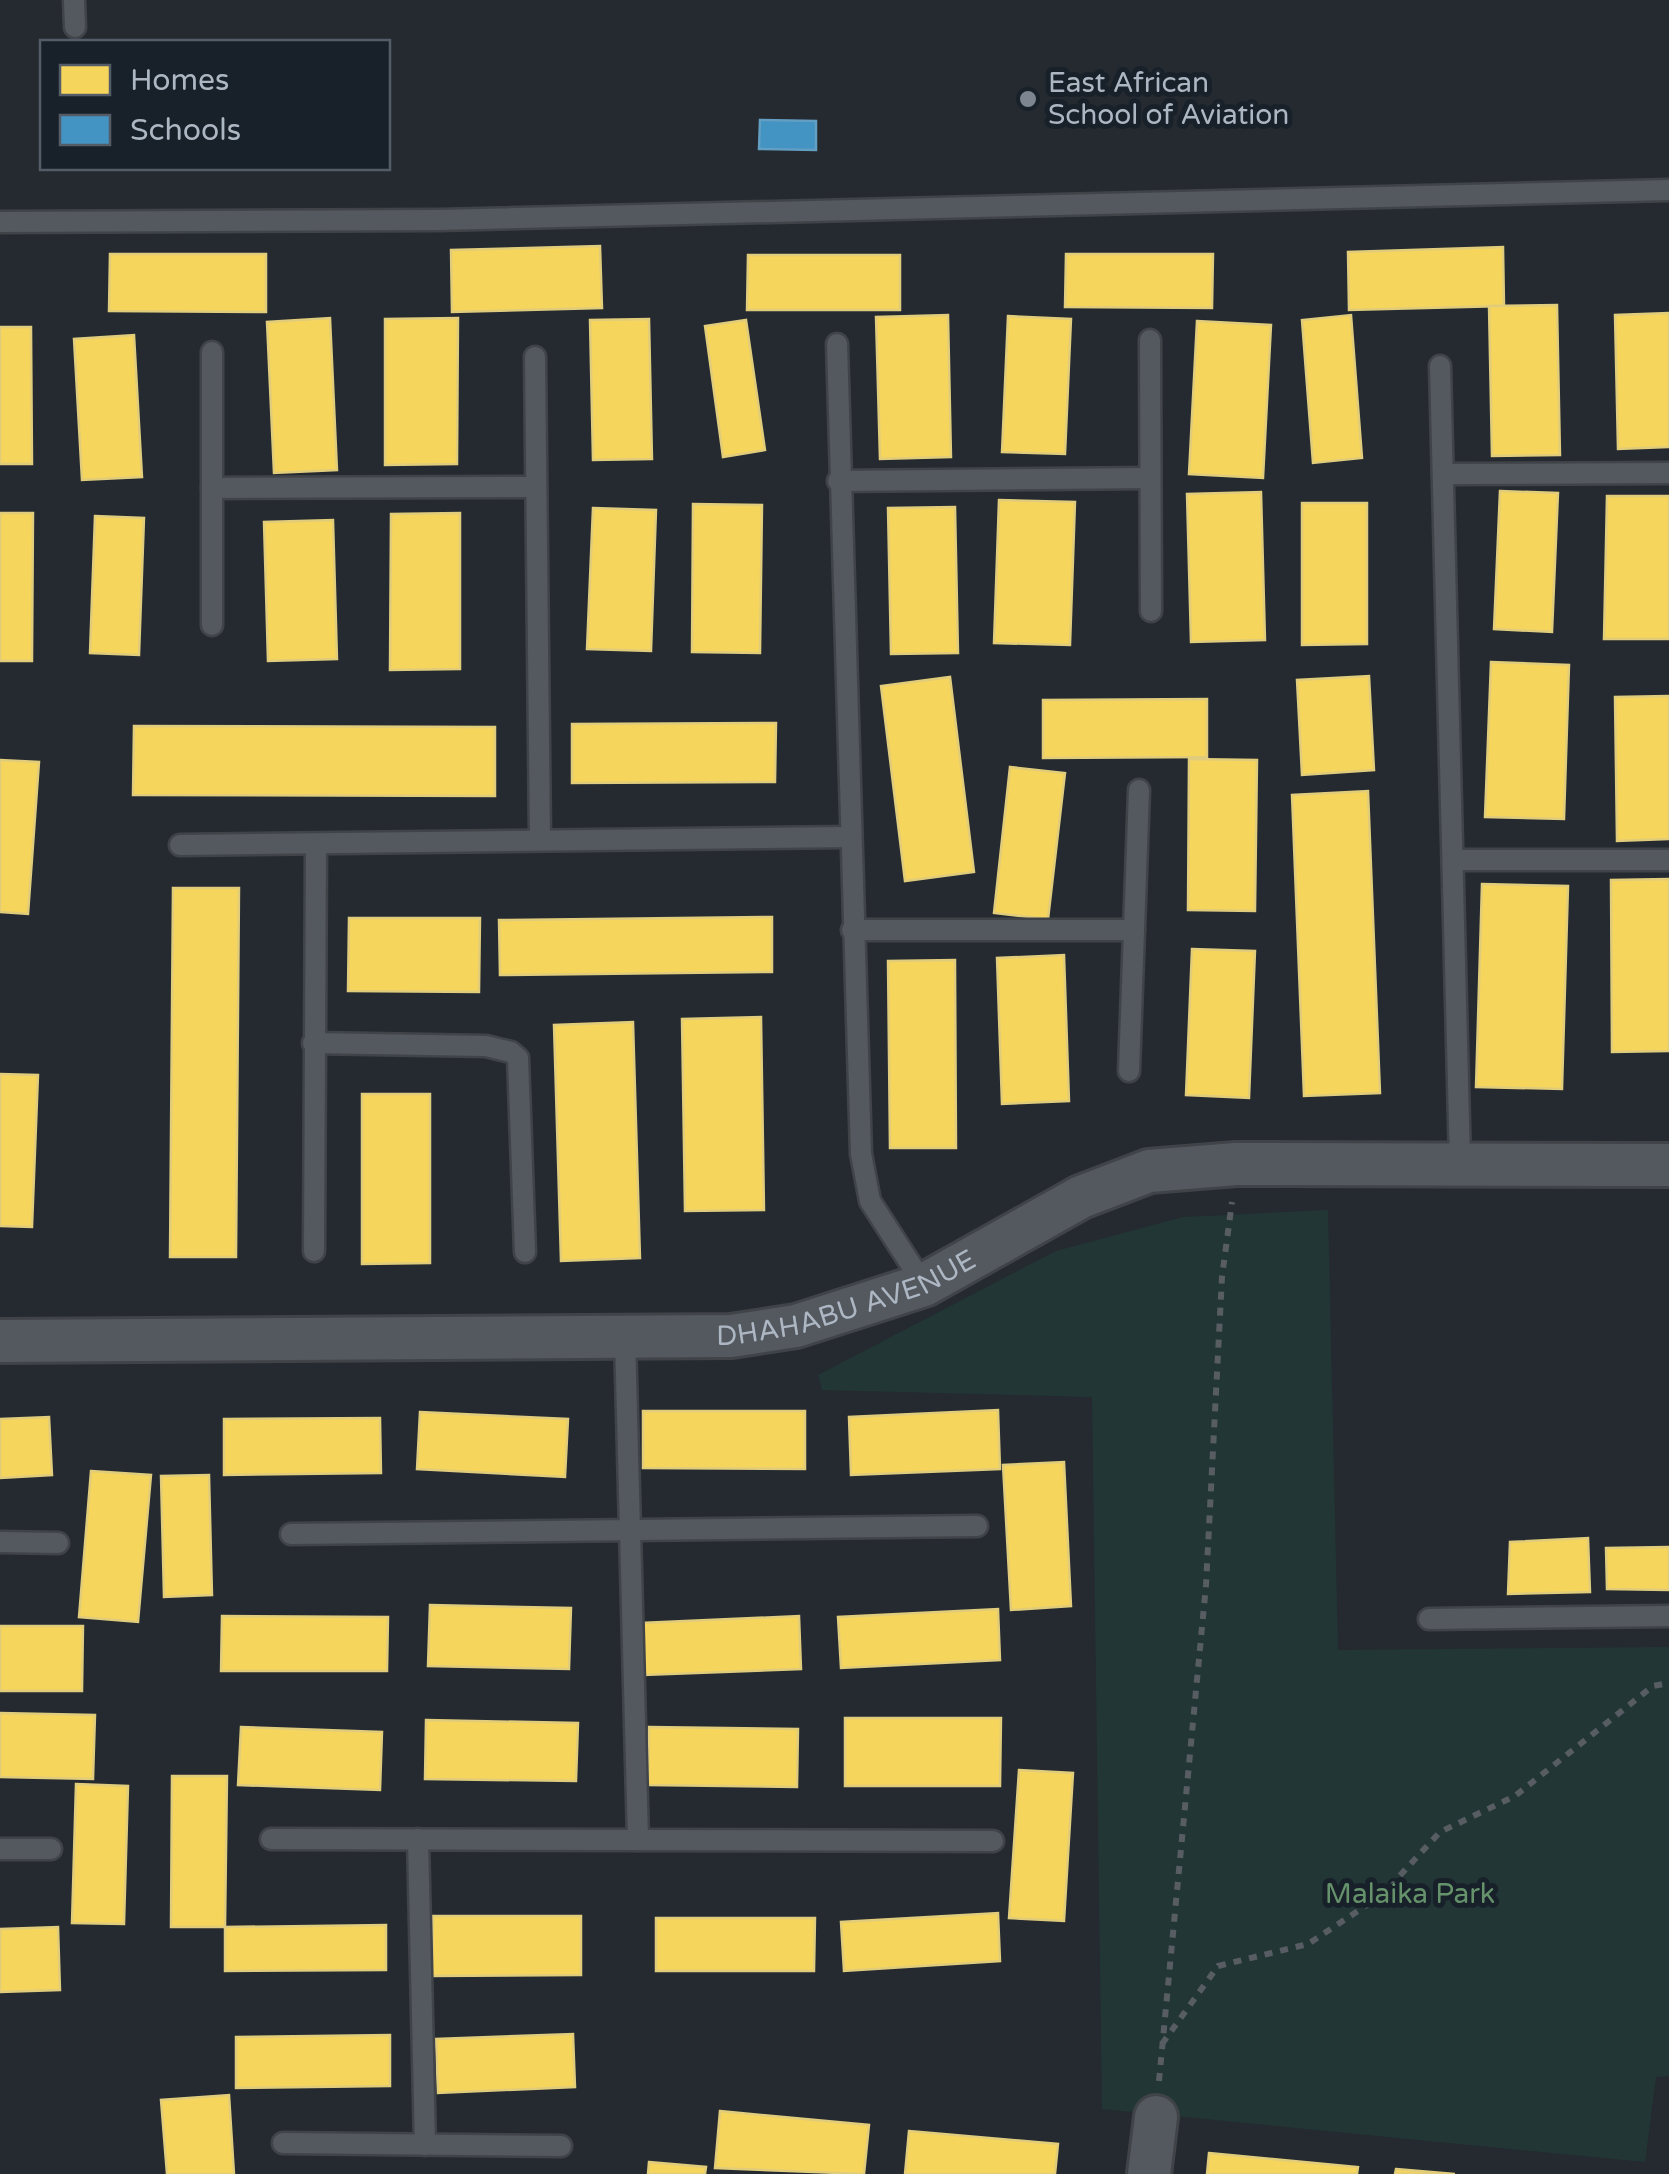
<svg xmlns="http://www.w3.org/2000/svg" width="1669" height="2174" font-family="'Varela Round',sans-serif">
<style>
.green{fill:#223636}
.homes{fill:#f6d55c;stroke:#e0cc7b;stroke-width:2.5}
.schools{fill:#4393c3;stroke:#639ec3;stroke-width:2.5}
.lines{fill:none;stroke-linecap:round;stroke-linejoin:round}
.service-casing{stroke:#404449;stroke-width:25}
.minor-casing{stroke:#404449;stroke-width:48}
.path{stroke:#575d62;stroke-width:6;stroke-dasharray:8 8;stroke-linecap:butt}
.service{stroke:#54595f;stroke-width:20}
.minor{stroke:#54595f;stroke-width:42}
.poi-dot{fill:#7d8690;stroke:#18212a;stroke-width:4}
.labels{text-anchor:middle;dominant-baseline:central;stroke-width:10;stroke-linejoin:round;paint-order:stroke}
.poi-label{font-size:28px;fill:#adb7c3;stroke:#18212a;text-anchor:start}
.street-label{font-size:28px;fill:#adb7c3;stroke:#18212a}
.park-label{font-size:28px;fill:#65926b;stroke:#18212a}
</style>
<rect width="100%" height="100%" fill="#242a30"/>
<polygon class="green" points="1328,1210 1338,1650 1669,1647 1669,2076 1656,2077 1645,2162 1102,2109 1092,1397 822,1390 818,1375 1056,1251 1183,1217"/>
<g class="homes">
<polygon points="600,246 602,308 452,312 451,250"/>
<polygon points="1503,247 1504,306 1349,310 1348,252"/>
<polygon points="110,254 266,254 266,312 109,311"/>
<polygon points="1066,254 1213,254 1212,308 1065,307"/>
<polygon points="748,255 900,255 900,310 747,310"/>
<polygon points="1557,305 1560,455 1492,456 1489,306"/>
<polygon points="1669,313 1669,447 1618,449 1615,315"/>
<polygon points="948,315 951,457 880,459 876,317"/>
<polygon points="1351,315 1362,458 1313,463 1302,320"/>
<polygon points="1008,316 1071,319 1065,454 1002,452"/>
<polygon points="330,318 337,470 274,473 267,322"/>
<polygon points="458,318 457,464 385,465 385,319"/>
<polygon points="649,319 652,459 593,460 590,320"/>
<polygon points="746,320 765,450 723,457 705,326"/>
<polygon points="1197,321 1271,325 1263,478 1189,474"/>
<polygon points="0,327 31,327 32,464 0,464"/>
<polygon points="134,335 142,477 82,480 74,339"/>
<polygon points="1500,491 1558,493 1552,632 1494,629"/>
<polygon points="1261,492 1265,640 1191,642 1187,494"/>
<polygon points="1607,496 1669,496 1669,639 1604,639"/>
<polygon points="999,500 1075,502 1070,645 994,643"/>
<polygon points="1302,503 1367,503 1367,644 1302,645"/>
<polygon points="693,504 762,505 760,653 692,652"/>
<polygon points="955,507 958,653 891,654 888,508"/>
<polygon points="593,508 656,510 651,651 587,649"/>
<polygon points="0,513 33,513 32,661 0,661"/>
<polygon points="460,513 460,669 390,670 391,514"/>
<polygon points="95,516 144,518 139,655 90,653"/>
<polygon points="333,520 337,659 268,661 264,522"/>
<polygon points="1491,662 1569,665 1564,819 1485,817"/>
<polygon points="1369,676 1374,770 1302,775 1297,680"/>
<polygon points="950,677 974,872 905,881 881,686"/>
<polygon points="1669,696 1669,839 1617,841 1615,697"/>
<polygon points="1207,699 1207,757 1043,758 1043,700"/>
<polygon points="776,723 775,782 572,783 572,724"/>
<polygon points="134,726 495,727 495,796 133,795"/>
<polygon points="1189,759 1257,760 1255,911 1188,910"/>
<polygon points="0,760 39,762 28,914 0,912"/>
<polygon points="1010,767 1065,773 1048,919 994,913"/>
<polygon points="1368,791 1380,1093 1304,1096 1292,795"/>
<polygon points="1669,879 1669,1051 1612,1052 1611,880"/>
<polygon points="1482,884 1568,886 1562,1089 1476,1087"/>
<polygon points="173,888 239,888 236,1257 170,1257"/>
<polygon points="772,917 772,972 500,975 499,920"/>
<polygon points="349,918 480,918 479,992 348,991"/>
<polygon points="1192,949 1255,951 1249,1098 1186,1095"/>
<polygon points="1064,955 1069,1101 1002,1104 997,958"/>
<polygon points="955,960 956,1148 890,1148 888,961"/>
<polygon points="761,1017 764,1210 685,1211 682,1019"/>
<polygon points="633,1022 640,1258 561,1261 554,1025"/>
<polygon points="0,1074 38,1075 32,1227 0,1226"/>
<polygon points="362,1094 430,1094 430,1263 362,1264"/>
<polygon points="998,1410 1000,1469 851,1475 849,1417"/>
<polygon points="643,1411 805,1411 805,1469 643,1468"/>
<polygon points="420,1412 568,1419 565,1477 417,1469"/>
<polygon points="49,1417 52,1475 0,1478 0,1419"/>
<polygon points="380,1418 381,1473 224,1475 224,1419"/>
<polygon points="1064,1462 1071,1606 1011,1610 1003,1465"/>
<polygon points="91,1471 151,1475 138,1622 79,1617"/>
<polygon points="209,1475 212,1595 164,1597 161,1476"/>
<polygon points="1588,1538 1590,1592 1508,1594 1510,1542"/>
<polygon points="1669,1547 1669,1590 1607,1589 1606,1548"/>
<polygon points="430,1605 571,1608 569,1669 428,1666"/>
<polygon points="998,1609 1000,1660 841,1668 838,1617"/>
<polygon points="222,1616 388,1617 387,1671 221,1671"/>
<polygon points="799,1616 801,1669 644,1675 641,1623"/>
<polygon points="0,1626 83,1626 82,1691 0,1691"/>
<polygon points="0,1713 95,1715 93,1779 0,1777"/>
<polygon points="845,1718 1001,1718 1000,1786 845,1786"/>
<polygon points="426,1720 578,1723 576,1781 425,1779"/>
<polygon points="241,1727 382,1732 380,1790 238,1785"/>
<polygon points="649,1727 798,1729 797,1787 648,1785"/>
<polygon points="1019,1770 1073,1773 1064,1921 1009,1918"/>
<polygon points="172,1776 227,1776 225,1927 171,1927"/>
<polygon points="76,1784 128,1786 124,1924 72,1923"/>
<polygon points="998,1913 1000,1961 844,1971 841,1922"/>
<polygon points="433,1916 581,1916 581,1975 432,1976"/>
<polygon points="656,1918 815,1918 814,1971 656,1971"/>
<polygon points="386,1925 386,1970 225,1971 225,1927"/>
<polygon points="58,1927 60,1990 0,1992 0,1929"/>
<polygon points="573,2034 575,2087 438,2093 436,2039"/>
<polygon points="390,2035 390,2086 236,2088 236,2037"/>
<polygon points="229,2095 234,2174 167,2174 161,2100"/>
<polygon points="720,2111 869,2125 864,2174 715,2168"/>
<polygon points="909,2131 1058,2144 1055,2174 905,2174"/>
<polygon points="1209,2153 1358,2167 1357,2174 1207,2174"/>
<polygon points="649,2162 706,2167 705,2174 648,2174"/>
<polygon points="1396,2169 1455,2174 1395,2174"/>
</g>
<polygon class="schools" points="760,120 816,121 816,150 759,149"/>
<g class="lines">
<g class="service-casing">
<g id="service">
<polyline points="74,0 75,27"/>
<polyline points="0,222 440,220 1669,190"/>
<polyline points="1150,340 1151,611"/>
<polyline points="837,344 861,1154 870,1201 924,1285"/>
<polyline points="535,357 540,840"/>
<polyline points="1440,366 1460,1162"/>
<polyline points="1443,474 1669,473"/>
<polyline points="838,481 1150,478"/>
<polyline points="212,488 536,487"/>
<polyline points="212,625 212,352"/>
<polyline points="180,845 848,837"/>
<polyline points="1453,860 1669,860"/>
<polyline points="852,930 1134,930"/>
<polyline points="313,1043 486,1046 511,1052 518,1058 525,1252"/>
<polyline points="1129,1071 1139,790"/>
<polyline points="314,1251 316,845"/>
<polyline points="625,1337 638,1840"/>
<polyline points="291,1534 977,1526"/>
<polyline points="0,1542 58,1543"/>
<polyline points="1429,1619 1669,1616"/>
<polyline points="271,1839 993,1841"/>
<polyline points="418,1839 425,2145"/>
<polyline points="0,1849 51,1849"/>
<polyline points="283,2143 561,2146"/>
</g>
</g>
<g class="minor-casing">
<g id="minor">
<path id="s1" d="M0 1341 731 1336 796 1326 924 1285 1081 1197 1149 1171 1236 1164 1669 1165"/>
<polyline points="1149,2174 1156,2117"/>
</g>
</g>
<g class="path">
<polyline points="1162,2044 1218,1966 1308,1944 1382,1895 1440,1832 1515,1796 1653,1686 1669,1683"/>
<polyline points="1159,2081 1206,1585 1222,1277 1232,1202"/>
</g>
<use href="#service" class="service"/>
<use href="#minor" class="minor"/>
</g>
<circle class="poi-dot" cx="1028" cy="99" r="10"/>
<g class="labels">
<g class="poi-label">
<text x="1048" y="83">East African<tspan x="1048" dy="32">School of Aviation</tspan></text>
</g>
<g class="street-label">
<text stroke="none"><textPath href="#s1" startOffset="852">DHAHABU AVENUE</textPath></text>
</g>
<g class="park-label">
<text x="1410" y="1894">Malaika Park</text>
</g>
</g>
<rect x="40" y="40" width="350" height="130" fill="#18212a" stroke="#545d67" stroke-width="2.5"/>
<rect x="60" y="65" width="50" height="30" fill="#f6d55c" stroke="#545d67" stroke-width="2.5"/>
<text x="130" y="90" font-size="30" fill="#adb7c3">Homes</text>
<rect x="60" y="115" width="50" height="30" fill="#4393c3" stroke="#545d67" stroke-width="2.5"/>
<text x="130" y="140" font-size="30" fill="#adb7c3">Schools</text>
</svg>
